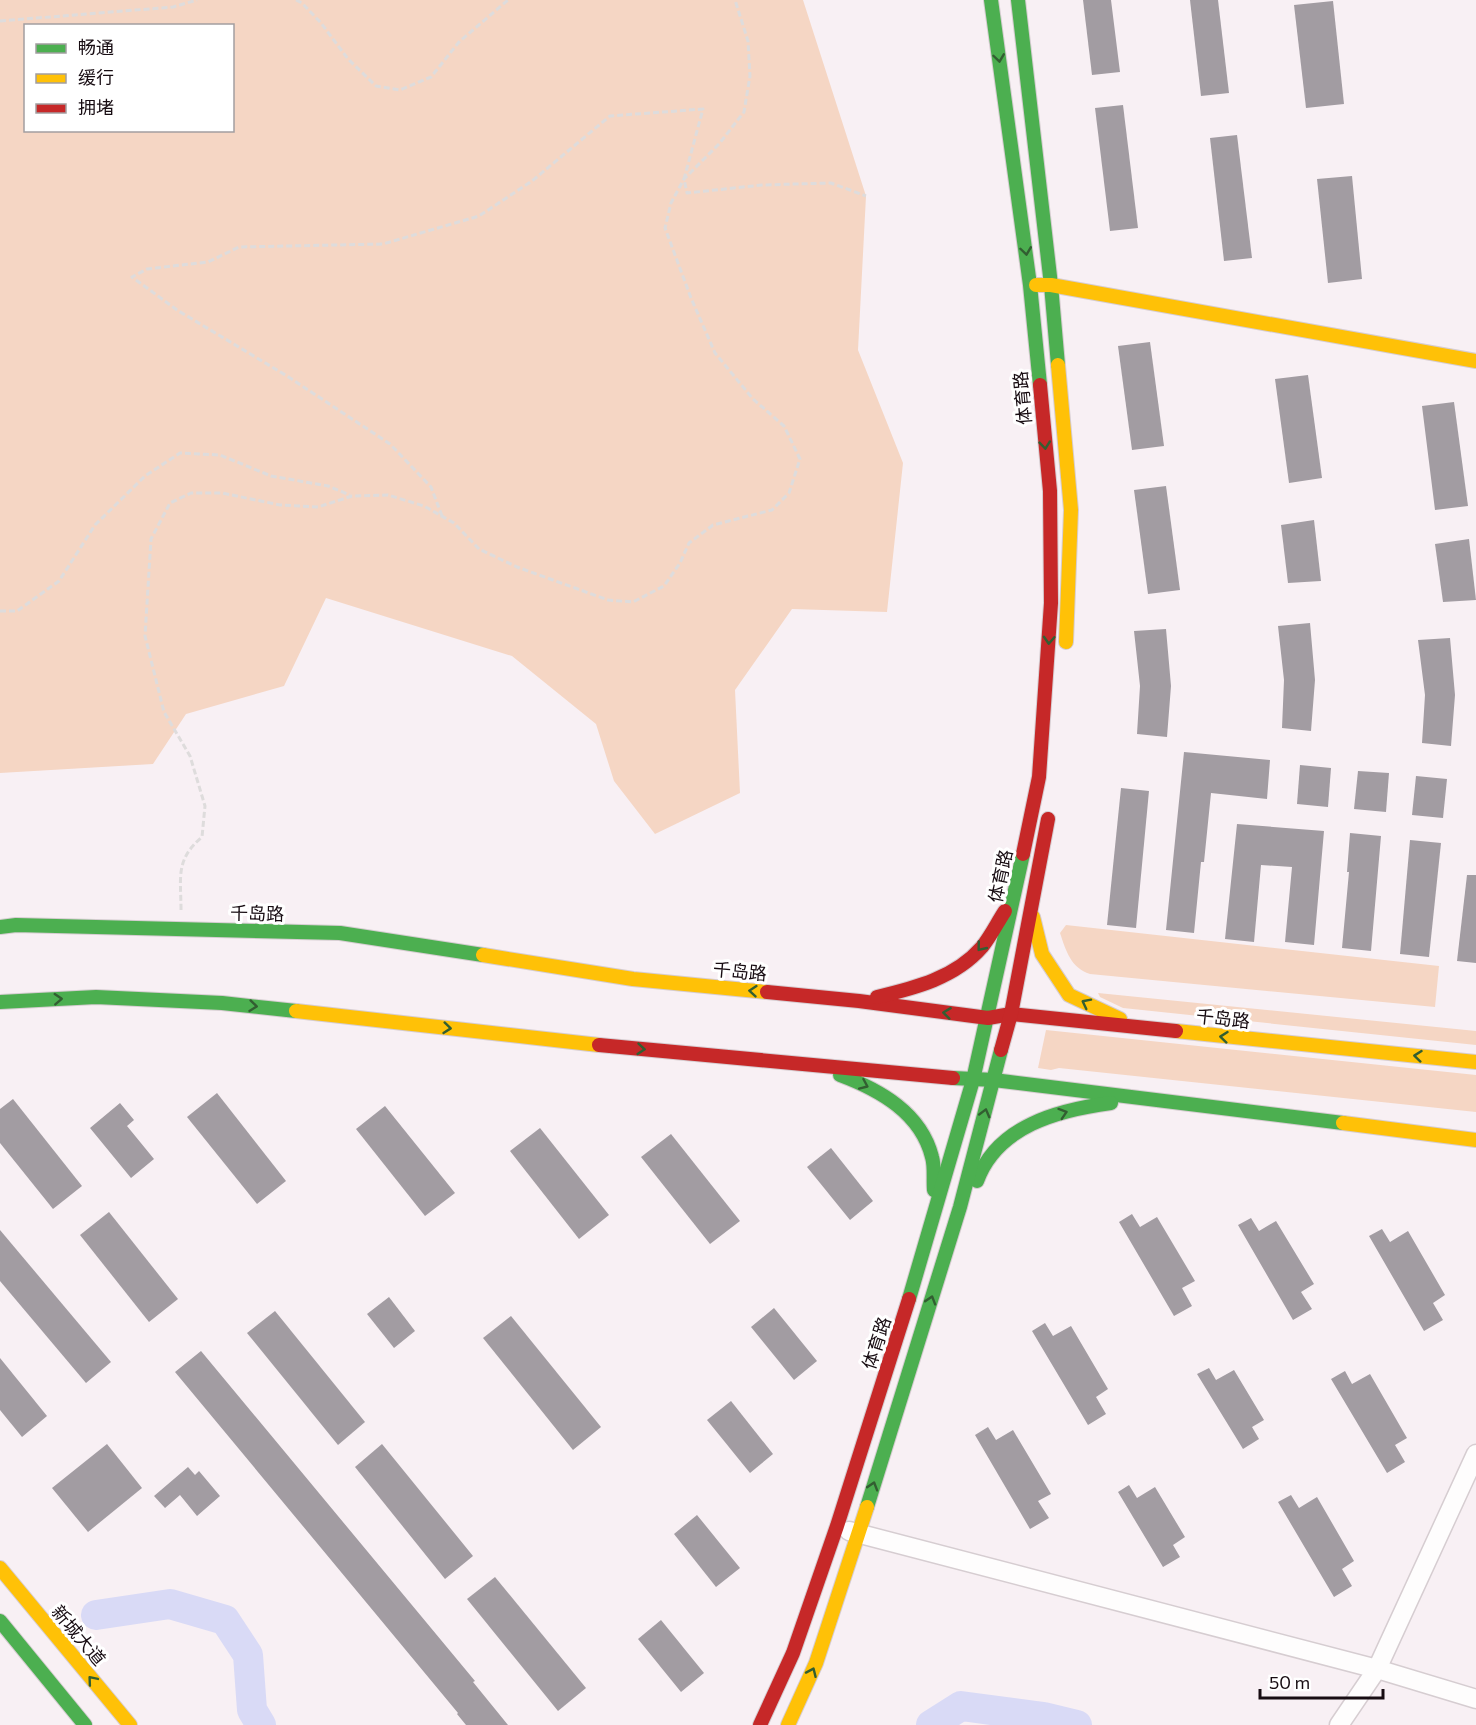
<svg xmlns="http://www.w3.org/2000/svg" width="1476" height="1725" font-family="Commissioner,'Noto Sans SC',sans-serif">
<style>
.green{fill:#f5d6c4;fill-rule:evenodd}
.lines{fill:none;stroke-linecap:round;stroke-linejoin:round}
.river{stroke:#d9daf6;stroke-width:30}
.building{fill:#a29ca2}
.street-casing{stroke:#d6cdd1;stroke-width:21}
.fast-casing{stroke:#d6cdd1;stroke-width:16}
.slow-casing{stroke:#d6cdd1;stroke-width:16}
.jam-casing{stroke:#d6cdd1;stroke-width:16}
.path{stroke:#dedcdc;stroke-width:3;stroke-dasharray:6 3;stroke-linecap:butt}
.street{stroke:#fefdfd;stroke-width:18}
.fast{stroke:#4caf50;stroke-width:14}
.slow{stroke:#ffc107;stroke-width:14}
.jam{stroke:#c62828;stroke-width:14}
.oneway{stroke:#325e31}
.labels{text-anchor:middle;dominant-baseline:central;stroke-width:6;stroke-linejoin:round;paint-order:stroke}
.street-label{font-size:18px;fill:#170c12;stroke:#fff}
</style>
<rect width="100%" height="100%" fill="#f8f0f4"/>
<g class="green">
<path d="M0 0H803L866 196 858 350 903 463 887 612 792 609 735 690 740 793 655 834 614 781 596 724 512 656 326 598 284 686 186 714 153 764 0 773ZM26 26H232V130H26Z"/>
<path d="M1066 925 1439 966 1435 1007 1090 974C1071 968 1066 951 1060 933Z"/>
<polygon points="1098,993 1476,1031 1476,1045 1123,1008 1100,997"/>
<polygon points="1046,1030 1476,1075 1476,1112 1059,1068 1051,1070 1038,1068"/>
</g>
<g class="lines">
<g class="river">
<polyline points="96,1615 170,1604 225,1620 248,1655 252,1710 261,1725"/>
<polyline points="931,1725 961,1706 1044,1717 1077,1725"/>
</g>
</g>
<g class="building">
<polygon points="1083,0 1111,0 1120,72 1092,75"/>
<polygon points="1190,0 1218,0 1229,93 1201,96"/>
<polygon points="1333,1 1344,104 1306,108 1294,5"/>
<polygon points="1123,105 1138,228 1110,231 1095,108"/>
<polygon points="1237,135 1252,258 1224,261 1210,138"/>
<polygon points="1352,176 1362,279 1328,283 1317,179"/>
<polygon points="1150,342 1164,446 1132,450 1118,346"/>
<polygon points="1308,375 1322,478 1289,483 1275,379"/>
<polygon points="1454,402 1468,506 1435,510 1422,406"/>
<polygon points="1166,486 1180,590 1148,594 1134,490"/>
<polygon points="1314,520 1321,581 1288,583 1281,525"/>
<polygon points="1469,539 1476,600 1443,602 1435,544"/>
<polygon points="1310,623 1315,680 1311,731 1282,728 1284,680 1278,626"/>
<polygon points="1166,629 1171,686 1167,737 1137,734 1140,686 1134,631"/>
<polygon points="1450,638 1455,695 1451,746 1422,743 1425,695 1418,640"/>
<polygon points="1184,752 1270,760 1267,799 1211,793 1204,862 1201,862 1194,933 1166,930"/>
<polygon points="1300,765 1331,768 1328,807 1297,804"/>
<polygon points="1358,771 1389,773 1386,812 1354,809"/>
<polygon points="1416,776 1447,779 1443,818 1412,815"/>
<polygon points="1121,788 1149,791 1136,928 1107,925"/>
<polygon points="1237,824 1324,831 1314,945 1285,942 1292,867 1261,865 1254,942 1225,939"/>
<polygon points="1350,833 1381,836 1371,951 1342,948 1349,872 1347,872"/>
<polygon points="1410,840 1441,843 1429,957 1400,954"/>
<polygon points="1467,875 1476,875 1476,963 1457,961"/>
<polygon points="217,1093 286,1181 257,1204 187,1117"/>
<polygon points="13,1099 82,1186 53,1209 0,1143 0,1109"/>
<polygon points="120,1103 134,1120 127,1126 154,1159 131,1178 90,1128"/>
<polygon points="385,1106 455,1193 425,1216 356,1129"/>
<polygon points="540,1128 609,1215 579,1239 510,1151"/>
<polygon points="671,1134 740,1221 710,1244 641,1157"/>
<polygon points="831,1148 873,1201 850,1220 807,1167"/>
<polygon points="109,1212 178,1299 149,1322 80,1235"/>
<polygon points="1132,1214 1140,1227 1157,1217 1195,1281 1182,1288 1192,1306 1174,1316 1119,1222"/>
<polygon points="1251,1218 1259,1231 1276,1221 1314,1284 1301,1292 1312,1309 1293,1320 1238,1225"/>
<polygon points="1382,1229 1390,1242 1408,1231 1445,1295 1433,1303 1443,1320 1424,1331 1369,1236"/>
<polygon points="0,1230 111,1362 86,1383 0,1281"/>
<polygon points="389,1297 415,1331 394,1348 367,1314"/>
<polygon points="774,1308 817,1361 794,1380 751,1327"/>
<polygon points="275,1311 365,1422 338,1445 247,1333"/>
<polygon points="511,1316 601,1427 573,1450 483,1338"/>
<polygon points="1045,1323 1053,1336 1071,1326 1108,1389 1096,1397 1106,1414 1088,1425 1032,1331"/>
<polygon points="201,1351 475,1681 473,1682 508,1725 466,1725 457,1714 458,1713 175,1372"/>
<polygon points="0,1358 47,1416 22,1437 0,1410"/>
<polygon points="1209,1368 1216,1380 1234,1370 1264,1420 1252,1427 1259,1439 1243,1449 1197,1374"/>
<polygon points="1345,1371 1352,1384 1370,1374 1407,1438 1395,1445 1405,1462 1387,1473 1331,1379"/>
<polygon points="731,1401 773,1454 750,1473 707,1420"/>
<polygon points="988,1427 996,1440 1013,1430 1051,1494 1038,1501 1049,1518 1030,1529 975,1435"/>
<polygon points="107,1444 142,1488 88,1532 52,1488"/>
<polygon points="382,1444 473,1556 445,1579 355,1467"/>
<polygon points="188,1467 195,1475 199,1471 220,1496 197,1516 180,1495 165,1508 154,1496"/>
<polygon points="1129,1485 1137,1498 1155,1487 1185,1537 1173,1545 1180,1557 1163,1567 1118,1492"/>
<polygon points="1291,1495 1299,1508 1317,1497 1354,1561 1342,1569 1352,1586 1334,1597 1278,1502"/>
<polygon points="697,1515 740,1568 716,1587 674,1534"/>
<polygon points="495,1577 586,1688 558,1711 467,1599"/>
<polygon points="661,1620 704,1673 681,1692 638,1639"/>
</g>
<g class="lines">
<g class="street-casing">
<g id="street">
<polyline points="849,1531 1377,1669 1476,1699"/>
<polyline points="1339,1725 1377,1669 1476,1454"/>
</g>
</g>
<g class="fast-casing">
<g id="fast">
<polyline points="991,0 1030,285 1040,385"/>
<polyline points="1018,0 1051,285 1058,365"/>
<polyline points="0,927 16,925 340,933 483,955"/>
<polyline points="0,1002 96,997 222,1003 296,1011"/>
<path d="M840 1075C880 1090 921 1113 932 1157 935 1167 933 1179 934 1190"/>
<polyline points="953,1078 994,1080 1343,1123"/>
<path d="M977 1181C997 1126 1058 1110 1111 1103"/>
<polyline points="909,1299 973,1080 1023,854"/>
<polyline points="867,1507 960,1207 1001,1050"/>
<polyline points="0,1621 85,1725"/>
</g>
</g>
<g class="slow-casing">
<g id="slow">
<polyline points="1036,285 1051,285 1476,361"/>
<polyline points="1058,365 1071,510 1066,642"/>
<polyline points="1033,917 1042,954 1069,995 1120,1019"/>
<polyline points="483,955 633,979 767,992"/>
<polyline points="296,1011 599,1045"/>
<polyline points="1176,1031 1476,1062"/>
<polyline points="1343,1123 1476,1140"/>
<polyline points="0,1568 130,1725"/>
<polyline points="788,1725 816,1663 867,1507"/>
</g>
</g>
<g class="jam-casing">
<g id="jam">
<polyline points="1023,854 1039,777 1051,603 1050,491 1040,385"/>
<polyline points="767,992 859,1001 988,1018 1011,1014 1176,1031"/>
<path d="M877 997C915 988 955 978 982 947 991 936 997 923 1005 911"/>
<polyline points="599,1045 953,1078"/>
<polyline points="1001,1050 1011,1014 1048,819"/>
<polyline points="760,1725 793,1653 837,1526 909,1299"/>
</g>
</g>
<g class="path">
<polyline points="296,0 302,3 321,23 348,59 376,86 400,90 431,77 459,42 508,0"/>
<polyline points="0,21 173,7 197,0"/>
<polyline points="442,516 431,487 390,444 287,376 177,310 132,277 147,269 208,262 239,247 383,244 479,216 532,181 610,116 703,109 684,179 687,193 762,185 831,183 866,196"/>
<polyline points="0,611 17,611 59,581 95,525 145,476 180,453 220,455 271,476 328,486 350,495"/>
<path d="M181 910C181 877 175 860 202 837L205 806 190 756 164 712 145 636 151 539 170 503 191 493H222L280 505 318 507 352 496 388 495 424 506 454 523 479 549 517 567 608 600 633 602 664 586 680 563 689 543 713 525 772 510 789 493 800 459 784 426 753 399 715 353 691 298 665 228 671 203 684 179 719 144 744 112 750 76 748 41 735 0"/>
</g>
<use href="#street" class="street"/>
<use href="#fast" class="fast"/>
<use href="#slow" class="slow"/>
<use href="#jam" class="jam"/>
</g>
<defs><path id="oneway-chevron" d="M-2-3.5L2.5 0L-2 3.5" fill="none" stroke-width="1.6" stroke-linecap="round" stroke-linejoin="round" transform="scale(1.5)"/></defs>
<g class="oneway">
<use href="#oneway-chevron" transform="translate(999 58) rotate(82)"/>
<use href="#oneway-chevron" transform="translate(1026 251) rotate(82)"/>
<use href="#oneway-chevron" transform="translate(1045 445) rotate(84)"/>
<use href="#oneway-chevron" transform="translate(1049 640) rotate(93)"/>
<use href="#oneway-chevron" transform="translate(981 947) rotate(129)"/>
<use href="#oneway-chevron" transform="translate(753 991) rotate(-175)"/>
<use href="#oneway-chevron" transform="translate(58 999) rotate(-3)"/>
<use href="#oneway-chevron" transform="translate(1086 1003) rotate(-153)"/>
<use href="#oneway-chevron" transform="translate(253 1006) rotate(6)"/>
<use href="#oneway-chevron" transform="translate(947 1013) rotate(-173)"/>
<use href="#oneway-chevron" transform="translate(447 1028) rotate(6)"/>
<use href="#oneway-chevron" transform="translate(1224 1037) rotate(-174)"/>
<use href="#oneway-chevron" transform="translate(641 1049) rotate(5)"/>
<use href="#oneway-chevron" transform="translate(1418 1056) rotate(-174)"/>
<use href="#oneway-chevron" transform="translate(864 1085) rotate(24)"/>
<use href="#oneway-chevron" transform="translate(985 1113) rotate(-75)"/>
<use href="#oneway-chevron" transform="translate(1063 1113) rotate(-18)"/>
<use href="#oneway-chevron" transform="translate(931 1300) rotate(-73)"/>
<use href="#oneway-chevron" transform="translate(873 1486) rotate(-73)"/>
<use href="#oneway-chevron" transform="translate(812 1672) rotate(-66)"/>
<use href="#oneway-chevron" transform="translate(92 1680) rotate(-130)"/>
</g>
<g class="labels">
<g class="street-label">
<text transform="translate(1022 398) rotate(-95)">体育路</text>
<text transform="translate(1000 876) rotate(-78)">体育路</text>
<text transform="translate(257 913) rotate(1)">千岛路</text>
<text transform="translate(740 971) rotate(5)">千岛路</text>
<text transform="translate(1223 1018) rotate(6)">千岛路</text>
<text transform="translate(876 1343) rotate(-72)">体育路</text>
<text transform="translate(79 1635) rotate(50)">新城大道</text>
</g>
</g>
<rect x="24" y="24" width="210" height="108" fill="#ffffff" stroke="#a29ea0" stroke-width="1.5"/>
<rect x="36" y="44" width="30" height="9" fill="#4caf50" stroke="#a29ea0" stroke-width="1.5"/>
<text x="78" y="54" font-size="18" fill="#170c12">畅通</text>
<rect x="36" y="74" width="30" height="9" fill="#ffc107" stroke="#a29ea0" stroke-width="1.5"/>
<text x="78" y="84" font-size="18" fill="#170c12">缓行</text>
<rect x="36" y="104" width="30" height="9" fill="#c62828" stroke="#a29ea0" stroke-width="1.5"/>
<text x="78" y="114" font-size="18" fill="#170c12">拥堵</text>
<path d="M1260 1689v9h123v-9" fill="none" stroke="#170c12" stroke-width="3"/>
<text x="1269" y="1689" font-size="18" fill="#170c12" stroke="#ffffff" stroke-width="4.5" paint-order="stroke">50 m</text>
</svg>
